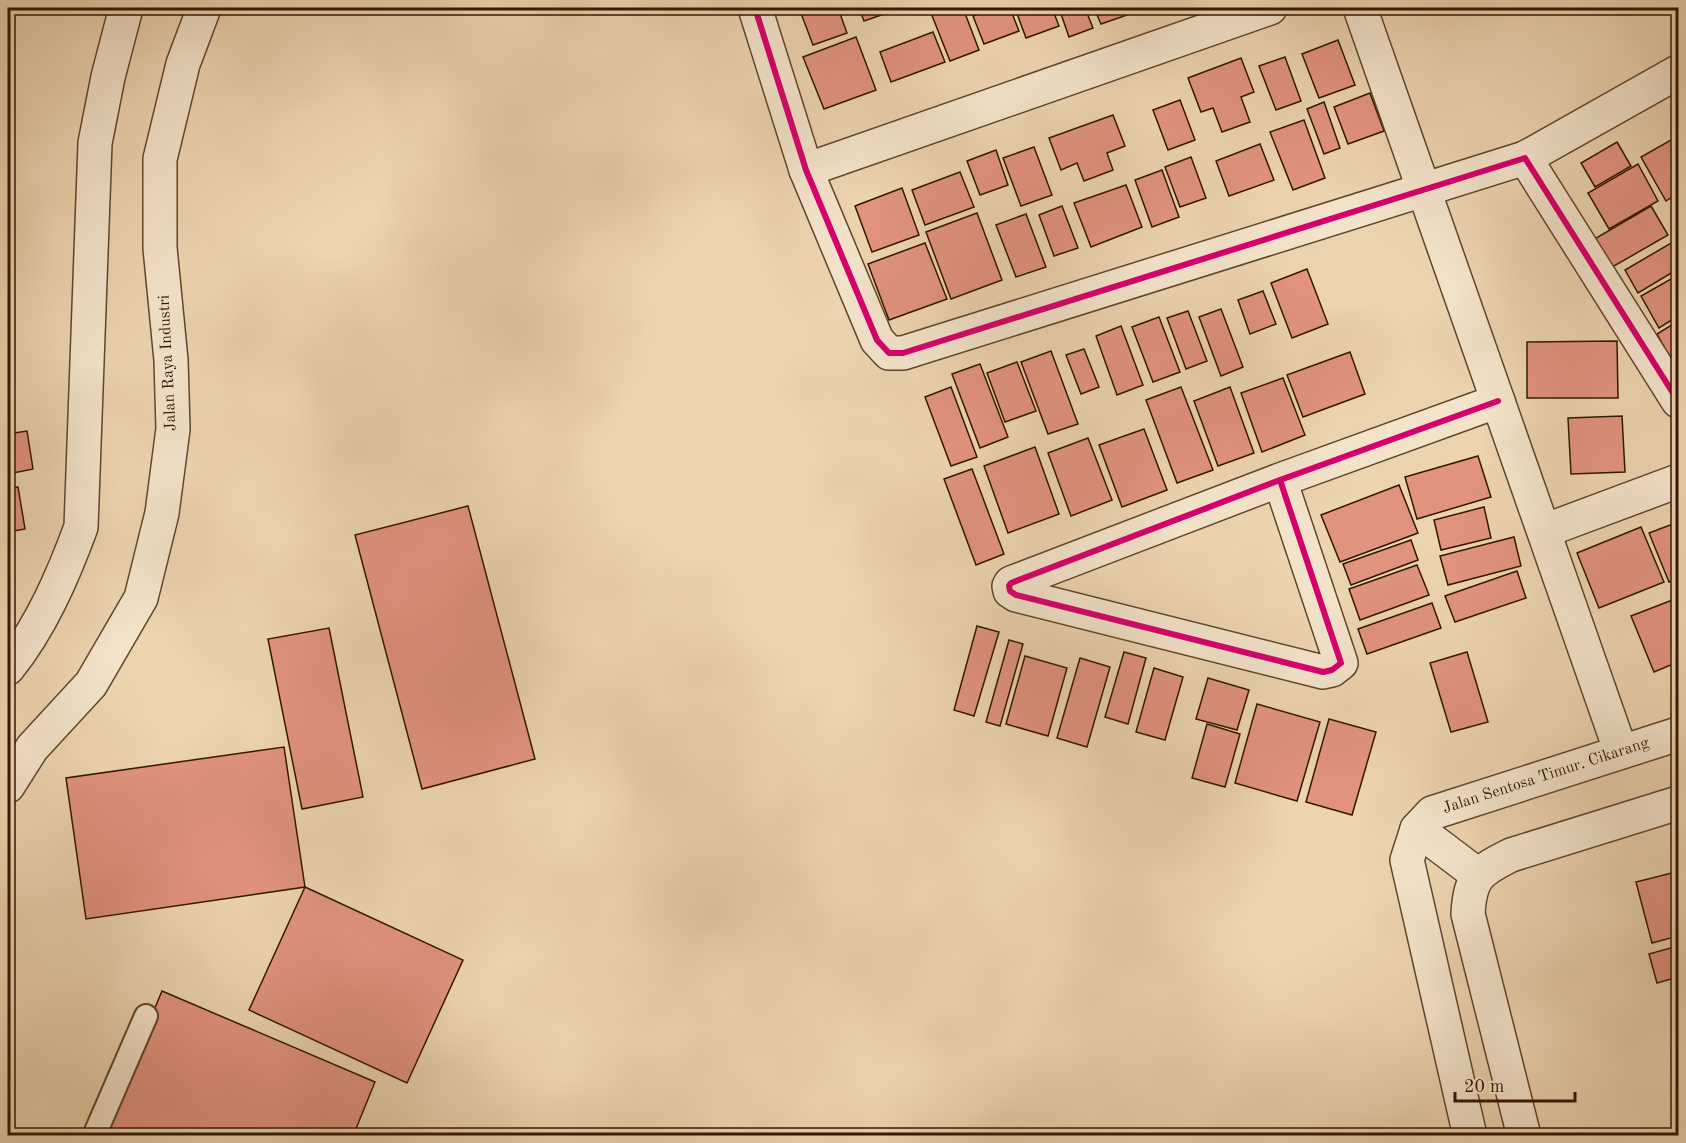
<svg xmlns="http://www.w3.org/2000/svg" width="1686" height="1143" font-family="'Old Standard TT',serif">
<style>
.building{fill:#e1937e;stroke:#331600;stroke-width:1.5}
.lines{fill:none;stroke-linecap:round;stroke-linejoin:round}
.service-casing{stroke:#61462c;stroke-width:26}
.minor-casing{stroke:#61462c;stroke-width:36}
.service{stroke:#f3e3cb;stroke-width:22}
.minor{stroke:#f3e3cb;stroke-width:33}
.cycleway-casing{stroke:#f3e3cb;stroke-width:10}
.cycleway{stroke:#d6006c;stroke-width:6}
.labels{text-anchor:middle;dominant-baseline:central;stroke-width:6;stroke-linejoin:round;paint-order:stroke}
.street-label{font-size:16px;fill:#331600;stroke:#f3e3cb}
</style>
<rect width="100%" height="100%" fill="#ecd4af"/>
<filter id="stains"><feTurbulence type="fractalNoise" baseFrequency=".00333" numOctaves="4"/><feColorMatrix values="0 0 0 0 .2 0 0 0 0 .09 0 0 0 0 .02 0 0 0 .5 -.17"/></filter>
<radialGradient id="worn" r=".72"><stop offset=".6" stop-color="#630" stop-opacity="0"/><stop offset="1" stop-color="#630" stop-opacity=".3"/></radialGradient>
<g class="building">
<polygon points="799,8 838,8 847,33 813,45"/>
<polygon points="859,8 896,8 896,10 864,21"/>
<polygon points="947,8 963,8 979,50 950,61 931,13"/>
<polygon points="995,8 1010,8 1019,31 984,44 973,16"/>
<polygon points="1015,8 1052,8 1059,26 1026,38"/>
<polygon points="1059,8 1085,8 1093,28 1069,37"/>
<polygon points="1094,8 1125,8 1127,15 1101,24"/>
<polygon points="933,32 945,62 891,82 880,52"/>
<polygon points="856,37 876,90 824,109 803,57"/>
<polygon points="1338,40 1355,85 1319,98 1302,54"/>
<polygon points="1285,57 1301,101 1276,110 1259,66"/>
<polygon points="1241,58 1254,92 1241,97 1250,122 1222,132 1213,108 1201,112 1188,78"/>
<polygon points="1370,93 1384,131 1348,144 1334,107"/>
<polygon points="1180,100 1195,140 1168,150 1153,110"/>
<polygon points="1324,102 1340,148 1324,154 1307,109"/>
<polygon points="1113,115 1125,146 1107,153 1113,170 1084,181 1077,163 1061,170 1049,138"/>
<polygon points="1304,120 1325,178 1293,190 1270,132"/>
<polygon points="1678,136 1678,193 1666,201 1641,157"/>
<polygon points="1617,142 1631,166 1595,187 1581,163"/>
<polygon points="1260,144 1274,180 1229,196 1216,161"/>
<polygon points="1034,147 1052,195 1021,206 1003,158"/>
<polygon points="996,150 1008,185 980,195 967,161"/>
<polygon points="1191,157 1206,198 1180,207 1165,167"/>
<polygon points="1638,164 1658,201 1609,229 1588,193"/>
<polygon points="1162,170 1179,217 1152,227 1135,180"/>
<polygon points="960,172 974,207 925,225 912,190"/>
<polygon points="1126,185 1142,227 1091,247 1074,203"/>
<polygon points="902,188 919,235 872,252 855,206"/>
<polygon points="1062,206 1078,248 1054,256 1039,215"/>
<polygon points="1651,206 1668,235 1607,270 1591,241"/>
<polygon points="977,213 1002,280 951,299 926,232"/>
<polygon points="1026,214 1046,267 1016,277 996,225"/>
<polygon points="1678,239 1678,269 1638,293 1625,270"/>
<polygon points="925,243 947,299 889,320 868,264"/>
<polygon points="1307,269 1328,324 1292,338 1271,283"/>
<polygon points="1678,275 1678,316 1659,328 1641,296"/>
<polygon points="1263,291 1276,324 1250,334 1238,300"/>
<polygon points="1221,309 1243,367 1221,376 1199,317"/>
<polygon points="1188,311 1207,361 1186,369 1167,318"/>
<polygon points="1159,317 1180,372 1153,382 1132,327"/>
<polygon points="1678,321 1678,360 1673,363 1657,334"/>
<polygon points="1121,326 1143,385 1117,395 1096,336"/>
<polygon points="1617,341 1618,398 1527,398 1527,342"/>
<polygon points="1084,349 1099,387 1081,394 1066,355"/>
<polygon points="1051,351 1078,424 1048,434 1021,362"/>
<polygon points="1350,352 1365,394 1303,417 1287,375"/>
<polygon points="1017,362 1036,411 1005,422 987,373"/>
<polygon points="980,364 1008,437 980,448 952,374"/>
<polygon points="1283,378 1305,435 1262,452 1241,393"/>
<polygon points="951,387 977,457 951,466 925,397"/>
<polygon points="1181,387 1213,470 1177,483 1146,400"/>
<polygon points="1230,387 1254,453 1218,466 1194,401"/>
<polygon points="1622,416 1625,472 1571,474 1568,418"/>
<polygon points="1144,429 1167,490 1122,507 1099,445"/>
<polygon points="27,431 33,469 8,474 8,434"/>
<polygon points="1088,438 1112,500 1071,516 1048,453"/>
<polygon points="1035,447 1059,514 1008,533 984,466"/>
<polygon points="1478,456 1491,497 1417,519 1405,477"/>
<polygon points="972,469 1004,554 976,565 944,479"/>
<polygon points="1399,485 1418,533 1340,562 1321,515"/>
<polygon points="18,487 25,529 8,532 8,489"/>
<polygon points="468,506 535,759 422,789 355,535"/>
<polygon points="1484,507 1491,538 1441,550 1434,520"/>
<polygon points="1678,522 1678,578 1669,582 1649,533"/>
<polygon points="1641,527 1664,582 1599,608 1577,553"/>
<polygon points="1514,537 1521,566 1448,585 1440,556"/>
<polygon points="1411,540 1418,560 1351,585 1343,564"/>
<polygon points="1417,565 1429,595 1360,620 1349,589"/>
<polygon points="1517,571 1526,598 1455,622 1445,596"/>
<polygon points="1675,599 1678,607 1678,662 1654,672 1631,616"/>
<polygon points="1432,603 1441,628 1367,654 1358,629"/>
<polygon points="977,626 999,632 974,716 954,710"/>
<polygon points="329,628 363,797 302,809 268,639"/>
<polygon points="1009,640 1023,644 1000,726 986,722"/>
<polygon points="1124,652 1146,658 1128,724 1105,717"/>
<polygon points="1467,652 1488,722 1451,732 1430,663"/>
<polygon points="1025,656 1067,668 1048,736 1006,724"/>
<polygon points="1080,658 1110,667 1087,747 1057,738"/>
<polygon points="1154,668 1183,677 1165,740 1136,732"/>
<polygon points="1208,678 1249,690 1237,730 1196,719"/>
<polygon points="1257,704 1320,722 1297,801 1235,783"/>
<polygon points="1329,719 1376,732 1352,815 1306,802"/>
<polygon points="1207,724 1240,734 1225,787 1192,778"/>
<polygon points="284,747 305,887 86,919 66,778"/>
<polygon points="1676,872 1678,880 1678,936 1652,943 1636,882"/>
<polygon points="305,887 463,960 407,1083 249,1010"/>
<polygon points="1678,946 1678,977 1657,983 1649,954"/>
<polygon points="162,991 375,1082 353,1136 101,1136"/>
</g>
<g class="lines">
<g class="service-casing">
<polyline id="service" points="94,1136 146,1016"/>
</g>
<g class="minor-casing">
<g id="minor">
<polyline points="755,8 806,170 877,340 889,353 903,353 1525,158 1678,401"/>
<polyline points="1360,8 1621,752"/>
<polyline points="1525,158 1678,72"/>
<polyline points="806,170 1270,8"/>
<polyline points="1280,480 1341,663 1332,670 1323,672 1016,595 1010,591 1009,586 1011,583 1280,480 1498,401"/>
<polyline points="1544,531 1678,481"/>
<path d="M8 668C41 627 63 576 81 527L95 143 108 77 126 8"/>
<polyline points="8,786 32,748 91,684 141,598 162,513 173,429 171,360 160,248 160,159 183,64 204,8"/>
<polyline points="1417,829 1478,875"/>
<polyline points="1470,1136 1407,860 1417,829 1432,813 1678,734"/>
<path d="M1524 1136 1468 914C1470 877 1479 871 1511 855L1678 803"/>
</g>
</g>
<use href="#service" class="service"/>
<use href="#minor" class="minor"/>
<g class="cycleway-casing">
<g id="cycleway">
<polyline points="755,8 806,170 877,340 889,353 903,353 1525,158 1678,401"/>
<polyline points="1280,480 1341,663 1332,670 1323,672 1016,595 1010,591 1009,586 1011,583 1280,480 1498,401"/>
</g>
</g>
<use href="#cycleway" class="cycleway"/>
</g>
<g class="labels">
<g class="street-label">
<text transform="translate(168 363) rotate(-93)">Jalan Raya Industri</text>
<text transform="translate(1546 776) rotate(-18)">Jalan Sentosa Timur. Cikarang</text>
</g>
</g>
<rect width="1686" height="1143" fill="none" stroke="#ecd4af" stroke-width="30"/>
<rect x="9" y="9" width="1668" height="1125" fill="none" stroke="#331600" stroke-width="3"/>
<rect x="15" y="15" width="1656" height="1113" fill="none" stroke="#331600" stroke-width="1.5"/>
<path d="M1455 1092v9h120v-9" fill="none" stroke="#331600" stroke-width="3"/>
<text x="1464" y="1092" font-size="18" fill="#331600" stroke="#f3e3cb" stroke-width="4.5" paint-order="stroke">20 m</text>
<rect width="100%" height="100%" filter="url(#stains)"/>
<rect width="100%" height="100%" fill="url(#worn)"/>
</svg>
